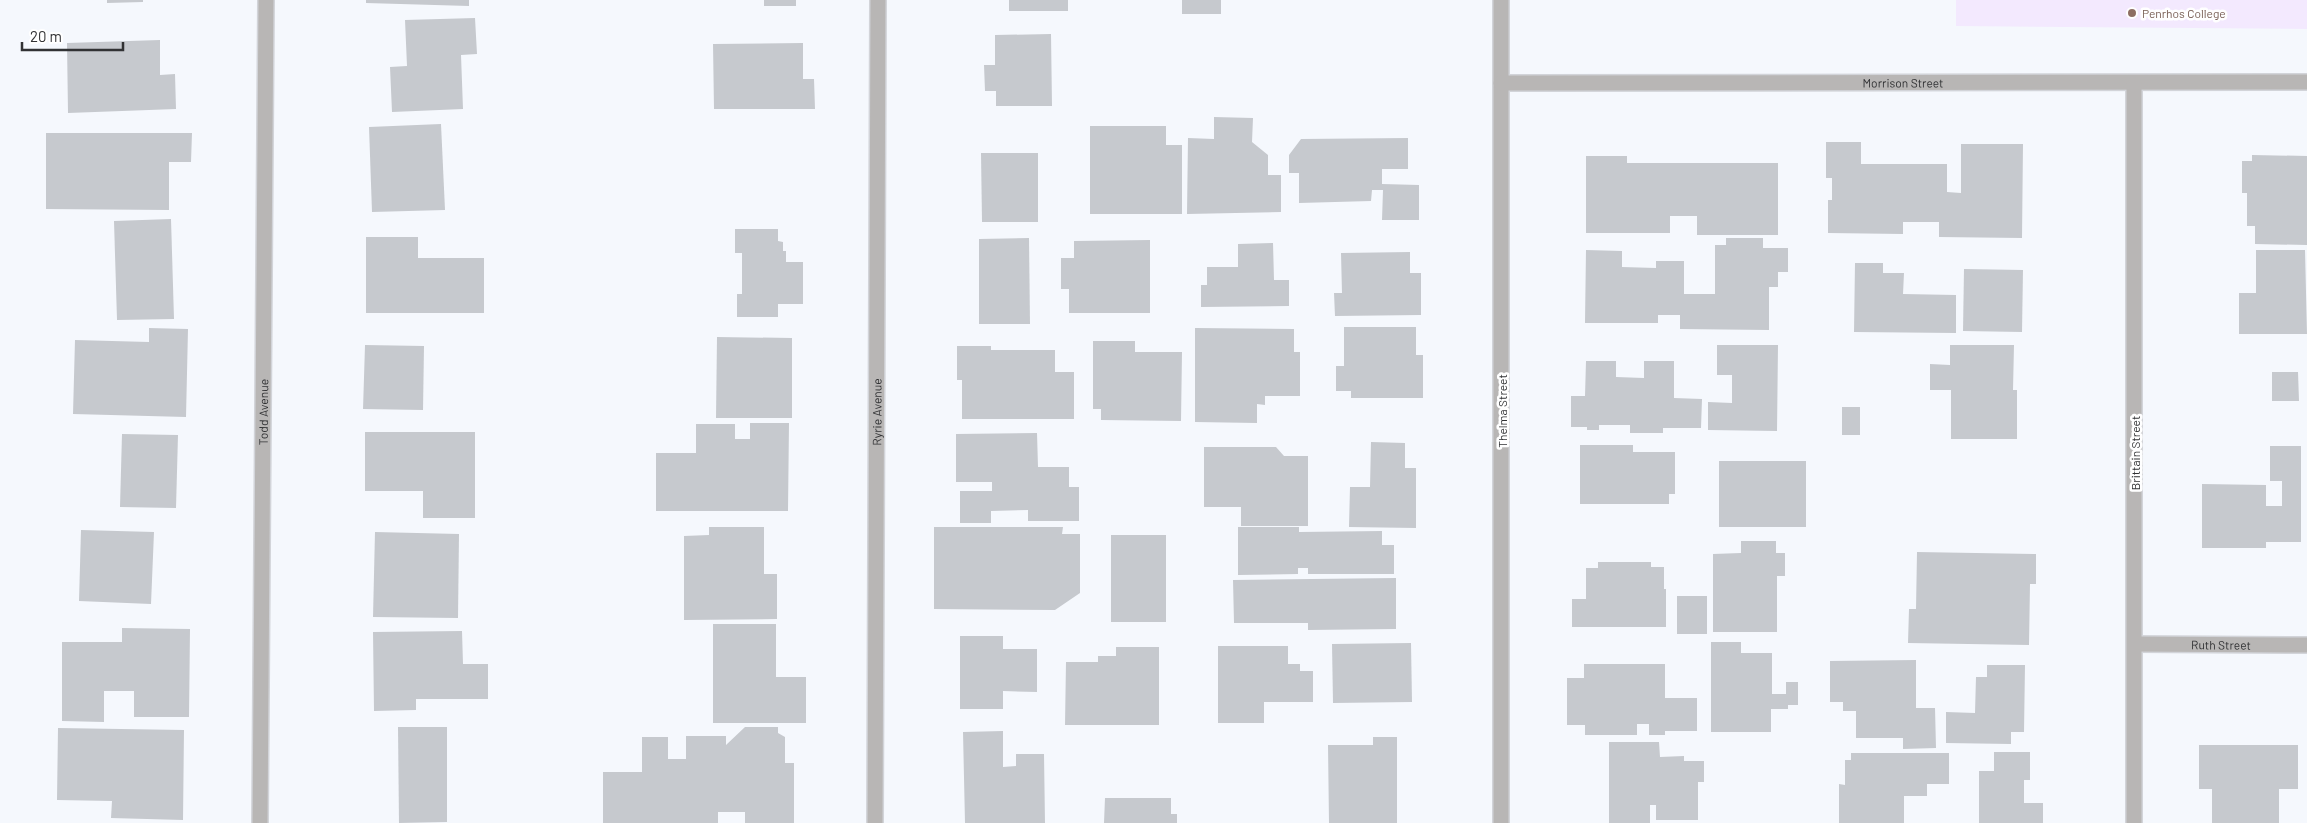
<svg xmlns="http://www.w3.org/2000/svg" width="2307" height="823" font-family="Barlow,sans-serif">
<style>
.education{fill:#f3e9fe}
.building{fill:#c6c9ce}
.lines{fill:none;stroke-linecap:round;stroke-linejoin:round}
.street-casing{stroke:#d2d4d9;stroke-width:18}
.street{stroke:#b8b6b5;stroke-width:15}
.education-dot{fill:#8d6e63;stroke:#fff;stroke-width:2}
.labels{text-anchor:middle;dominant-baseline:central;stroke-width:5;stroke-linejoin:round;paint-order:stroke}
.education-label{font-size:12px;fill:#785e54;stroke:#fff;text-anchor:start}
.street-label{font-size:12px;fill:#313234;stroke:#fff}
</style>
<rect width="100%" height="100%" fill="#f5f8fd"/>
<polygon class="education" points="1956,0 2307,0 2307,29 1956,26"/>
<g class="building">
<polygon points="107,0 143,0 143,2 107,3"/>
<polygon points="366,0 469,0 469,6 366,3"/>
<rect x="764" y="0" width="32" height="6"/>
<rect x="1009" y="0" width="59" height="11"/>
<rect x="1182" y="0" width="39" height="14"/>
<polygon points="475,18 477,54 461,55 463,109 392,112 390,67 407,66 405,20"/>
<polygon points="1051,34 1052,106 996,106 996,91 985,91 984,65 995,65 995,35"/>
<polygon points="160,40 160,75 175,74 176,109 68,113 67,43"/>
<polygon points="803,43 803,79 814,79 815,109 714,109 713,44"/>
<polygon points="1214,117 1253,118 1252,142 1268,155 1268,175 1281,175 1281,212 1187,214 1188,138 1214,139"/>
<polygon points="441,124 445,210 372,212 369,127"/>
<polygon points="1090,126 1166,126 1166,145 1182,145 1182,214 1090,214"/>
<polygon points="46,133 192,133 191,162 169,162 169,210 46,209"/>
<polygon points="1408,138 1408,169 1382,169 1382,184 1419,185 1419,220 1382,220 1383,190 1372,190 1371,201 1299,203 1299,173 1289,173 1289,155 1301,139"/>
<polygon points="1826,142 1861,142 1861,164 1947,164 1947,192 1961,193 1961,144 2023,144 2022,238 1939,237 1939,222 1903,222 1903,234 1828,233 1828,200 1832,200 1832,178 1826,178"/>
<polygon points="981,153 1038,153 1038,222 982,222"/>
<polygon points="2252,155 2307,156 2307,245 2255,244 2255,226 2247,226 2247,193 2242,193 2242,161 2252,161"/>
<polygon points="1586,156 1627,156 1627,163 1778,163 1778,235 1697,235 1697,216 1670,216 1670,233 1586,233"/>
<polygon points="171,219 174,319 117,320 114,221"/>
<polygon points="735,229 778,229 778,241 783,242 783,251 786,251 786,262 803,262 803,304 778,304 778,317 737,317 737,294 742,294 742,253 735,253"/>
<polygon points="366,237 418,237 418,258 484,258 484,313 366,313"/>
<polygon points="1029,238 1030,324 979,324 979,239"/>
<polygon points="1726,238 1763,238 1763,248 1788,248 1788,272 1778,272 1778,287 1769,287 1769,330 1680,329 1680,315 1658,315 1658,323 1585,323 1586,250 1622,251 1622,267 1656,268 1656,261 1684,261 1684,294 1715,294 1715,245 1726,245"/>
<polygon points="1150,240 1150,313 1069,313 1069,289 1061,289 1061,258 1074,258 1074,241"/>
<polygon points="1273,243 1274,280 1289,280 1289,306 1201,307 1201,285 1207,285 1207,267 1238,267 1238,244"/>
<polygon points="2256,250 2305,250 2307,334 2239,334 2239,293 2256,293"/>
<polygon points="1410,252 1410,273 1421,273 1421,315 1335,316 1334,293 1342,293 1341,253"/>
<polygon points="1855,263 1883,263 1883,273 1904,273 1903,294 1956,295 1956,333 1854,332"/>
<polygon points="1964,269 2023,270 2022,332 1963,331"/>
<polygon points="1344,327 1416,327 1416,355 1423,355 1423,398 1351,398 1351,391 1336,391 1336,366 1344,366"/>
<polygon points="149,328 188,329 186,417 73,414 75,340 149,342"/>
<polygon points="1195,328 1294,329 1294,352 1300,352 1300,396 1265,396 1265,405 1257,404 1257,423 1195,422"/>
<polygon points="717,337 792,338 792,418 716,418"/>
<polygon points="1093,341 1135,341 1135,352 1182,352 1181,421 1101,420 1101,409 1093,409"/>
<polygon points="365,345 424,346 423,410 363,409"/>
<polygon points="1717,345 1778,345 1777,431 1708,430 1708,402 1732,403 1732,375 1717,375"/>
<polygon points="1950,345 2014,345 2013,390 2017,390 2017,439 1951,439 1951,390 1930,390 1930,364 1950,365"/>
<polygon points="957,346 991,346 991,350 1055,350 1055,372 1074,372 1074,419 962,419 962,380 957,380"/>
<polygon points="1586,361 1616,361 1616,377 1644,378 1644,361 1674,361 1674,398 1702,399 1701,428 1663,428 1663,433 1630,433 1630,425 1599,425 1599,430 1587,430 1587,427 1571,427 1571,396 1585,396"/>
<polygon points="2272,372 2298,372 2299,401 2272,401"/>
<rect x="1842" y="407" width="18" height="28"/>
<polygon points="750,423 789,423 788,511 656,511 656,453 696,453 696,424 735,424 735,439 750,439"/>
<polygon points="365,432 475,432 475,518 423,518 423,491 365,491"/>
<polygon points="1037,433 1038,467 1069,467 1069,487 1079,487 1079,521 1028,521 1028,510 991,511 991,523 960,523 960,491 992,491 992,482 956,482 956,434"/>
<polygon points="122,434 178,435 176,508 120,507"/>
<polygon points="1371,442 1405,443 1405,468 1416,468 1416,528 1349,527 1350,487 1370,487"/>
<polygon points="1580,445 1633,445 1633,452 1675,452 1675,494 1669,494 1669,504 1580,504"/>
<polygon points="2270,446 2301,446 2301,542 2266,542 2266,548 2202,548 2202,484 2266,485 2266,506 2282,506 2282,481 2270,481"/>
<polygon points="1204,447 1276,447 1284,456 1308,456 1308,526 1241,526 1241,507 1204,507"/>
<rect x="1719" y="461" width="87" height="66"/>
<polygon points="709,527 764,527 764,574 777,574 777,619 684,620 684,536 709,535"/>
<polygon points="934,527 1063,527 1062,534 1080,534 1080,593 1055,610 934,609"/>
<polygon points="1238,527 1299,527 1299,532 1382,531 1382,545 1394,545 1394,574 1308,574 1308,568 1298,568 1298,574 1238,575"/>
<polygon points="81,530 154,532 151,604 79,601"/>
<polygon points="375,532 459,534 458,618 373,617"/>
<rect x="1111" y="535" width="55" height="87"/>
<polygon points="1741,541 1776,541 1776,553 1785,553 1785,576 1777,576 1777,632 1713,632 1713,554 1741,553"/>
<polygon points="1917,552 2036,554 2036,584 2030,584 2029,645 1908,643 1909,609 1916,609"/>
<polygon points="1598,562 1651,562 1651,567 1664,567 1664,589 1666,589 1666,627 1572,627 1572,599 1586,599 1586,568 1598,568"/>
<polygon points="1396,578 1396,629 1308,630 1308,623 1234,623 1233,580"/>
<rect x="1677" y="596" width="30" height="38"/>
<polygon points="713,624 776,624 776,677 806,677 806,723 713,723"/>
<polygon points="122,628 190,629 189,717 134,717 134,691 104,691 104,722 62,721 62,642 122,642"/>
<polygon points="462,631 463,664 488,664 488,699 416,699 416,710 374,711 373,632"/>
<polygon points="960,636 1003,636 1003,649 1037,649 1037,692 1003,691 1003,709 960,709"/>
<polygon points="1711,642 1741,642 1741,653 1772,653 1772,694 1786,694 1786,682 1798,682 1798,705 1788,705 1788,709 1771,709 1771,732 1711,732"/>
<polygon points="1411,643 1412,702 1333,703 1332,644"/>
<polygon points="1218,646 1288,646 1288,664 1300,664 1300,671 1313,671 1313,702 1264,702 1264,723 1218,723"/>
<polygon points="1116,647 1159,647 1159,725 1065,725 1066,662 1098,662 1098,656 1116,656"/>
<polygon points="1916,660 1916,708 1935,708 1936,748 1903,749 1903,738 1856,738 1856,711 1843,711 1843,702 1830,702 1830,661"/>
<polygon points="1584,664 1665,664 1665,698 1697,698 1697,731 1665,731 1665,735 1649,735 1649,724 1637,724 1637,735 1585,735 1585,725 1567,725 1567,678 1584,678"/>
<polygon points="1987,665 2025,665 2024,732 2011,732 2011,744 1946,743 1946,712 1975,713 1976,677 1987,677"/>
<polygon points="398,727 447,727 447,822 399,823"/>
<polygon points="745,727 778,727 778,733 785,737 785,763 794,763 794,823 745,823 745,812 718,812 718,823 603,823 603,772 642,772 642,737 668,737 668,759 686,759 686,736 726,736 726,745"/>
<polygon points="58,728 184,730 183,820 111,818 112,801 57,800"/>
<polygon points="1003,731 1003,767 1016,766 1016,754 1044,754 1045,823 965,823 963,732"/>
<polygon points="1373,737 1397,737 1397,823 1329,823 1328,745 1373,745"/>
<polygon points="1609,742 1659,742 1660,757 1684,756 1684,761 1704,761 1704,782 1698,782 1698,820 1656,820 1656,805 1650,805 1650,823 1609,823"/>
<polygon points="2199,745 2298,745 2298,789 2279,789 2279,823 2212,823 2212,789 2199,789"/>
<polygon points="1994,752 2030,752 2030,780 2024,780 2024,803 2043,803 2043,823 1979,823 1979,771 1994,771"/>
<polygon points="1851,753 1949,753 1949,784 1927,784 1927,796 1904,796 1904,823 1839,823 1839,784 1845,785 1845,760 1851,760"/>
<polygon points="1105,798 1171,798 1171,814 1177,814 1177,823 1104,823"/>
</g>
<g class="lines">
<g class="street-casing">
<g id="street">
<polyline points="1501,0 1501,823"/>
<path id="s1" d="M1501 83 2307 82"/>
<path id="s2" d="M2135 644 2307 645"/>
<path id="s3" d="M260 823 266 0"/>
<path id="s4" d="M875 823 878 0"/>
<polyline points="2134,823 2134,84"/>
</g>
</g>
<use href="#street" class="street"/>
</g>
<circle class="education-dot" cx="2132" cy="13" r="5"/>
<g class="labels">
<g class="education-label">
<text x="2142" y="13">Penrhos College</text>
</g>
<g class="street-label">
<text stroke="none"><textPath href="#s1" startOffset="402">Morrison Street</textPath></text>
<text stroke="none"><textPath href="#s3" startOffset="411">Todd Avenue</textPath></text>
<text transform="translate(1502 411) rotate(-90)">Thelma Street</text>
<text stroke="none"><textPath href="#s4" startOffset="411">Ryrie Avenue</textPath></text>
<text transform="translate(2135 453) rotate(-90)">Brittain Street</text>
<text stroke="none"><textPath href="#s2" startOffset="86">Ruth Street</textPath></text>
</g>
</g>
<path d="M22 42v8h101v-8" fill="none" stroke="#313234" stroke-width="2.5"/>
<text x="30" y="42" font-size="15" fill="#313234" stroke="#ffffff" stroke-width="4" paint-order="stroke">20 m</text>
</svg>
